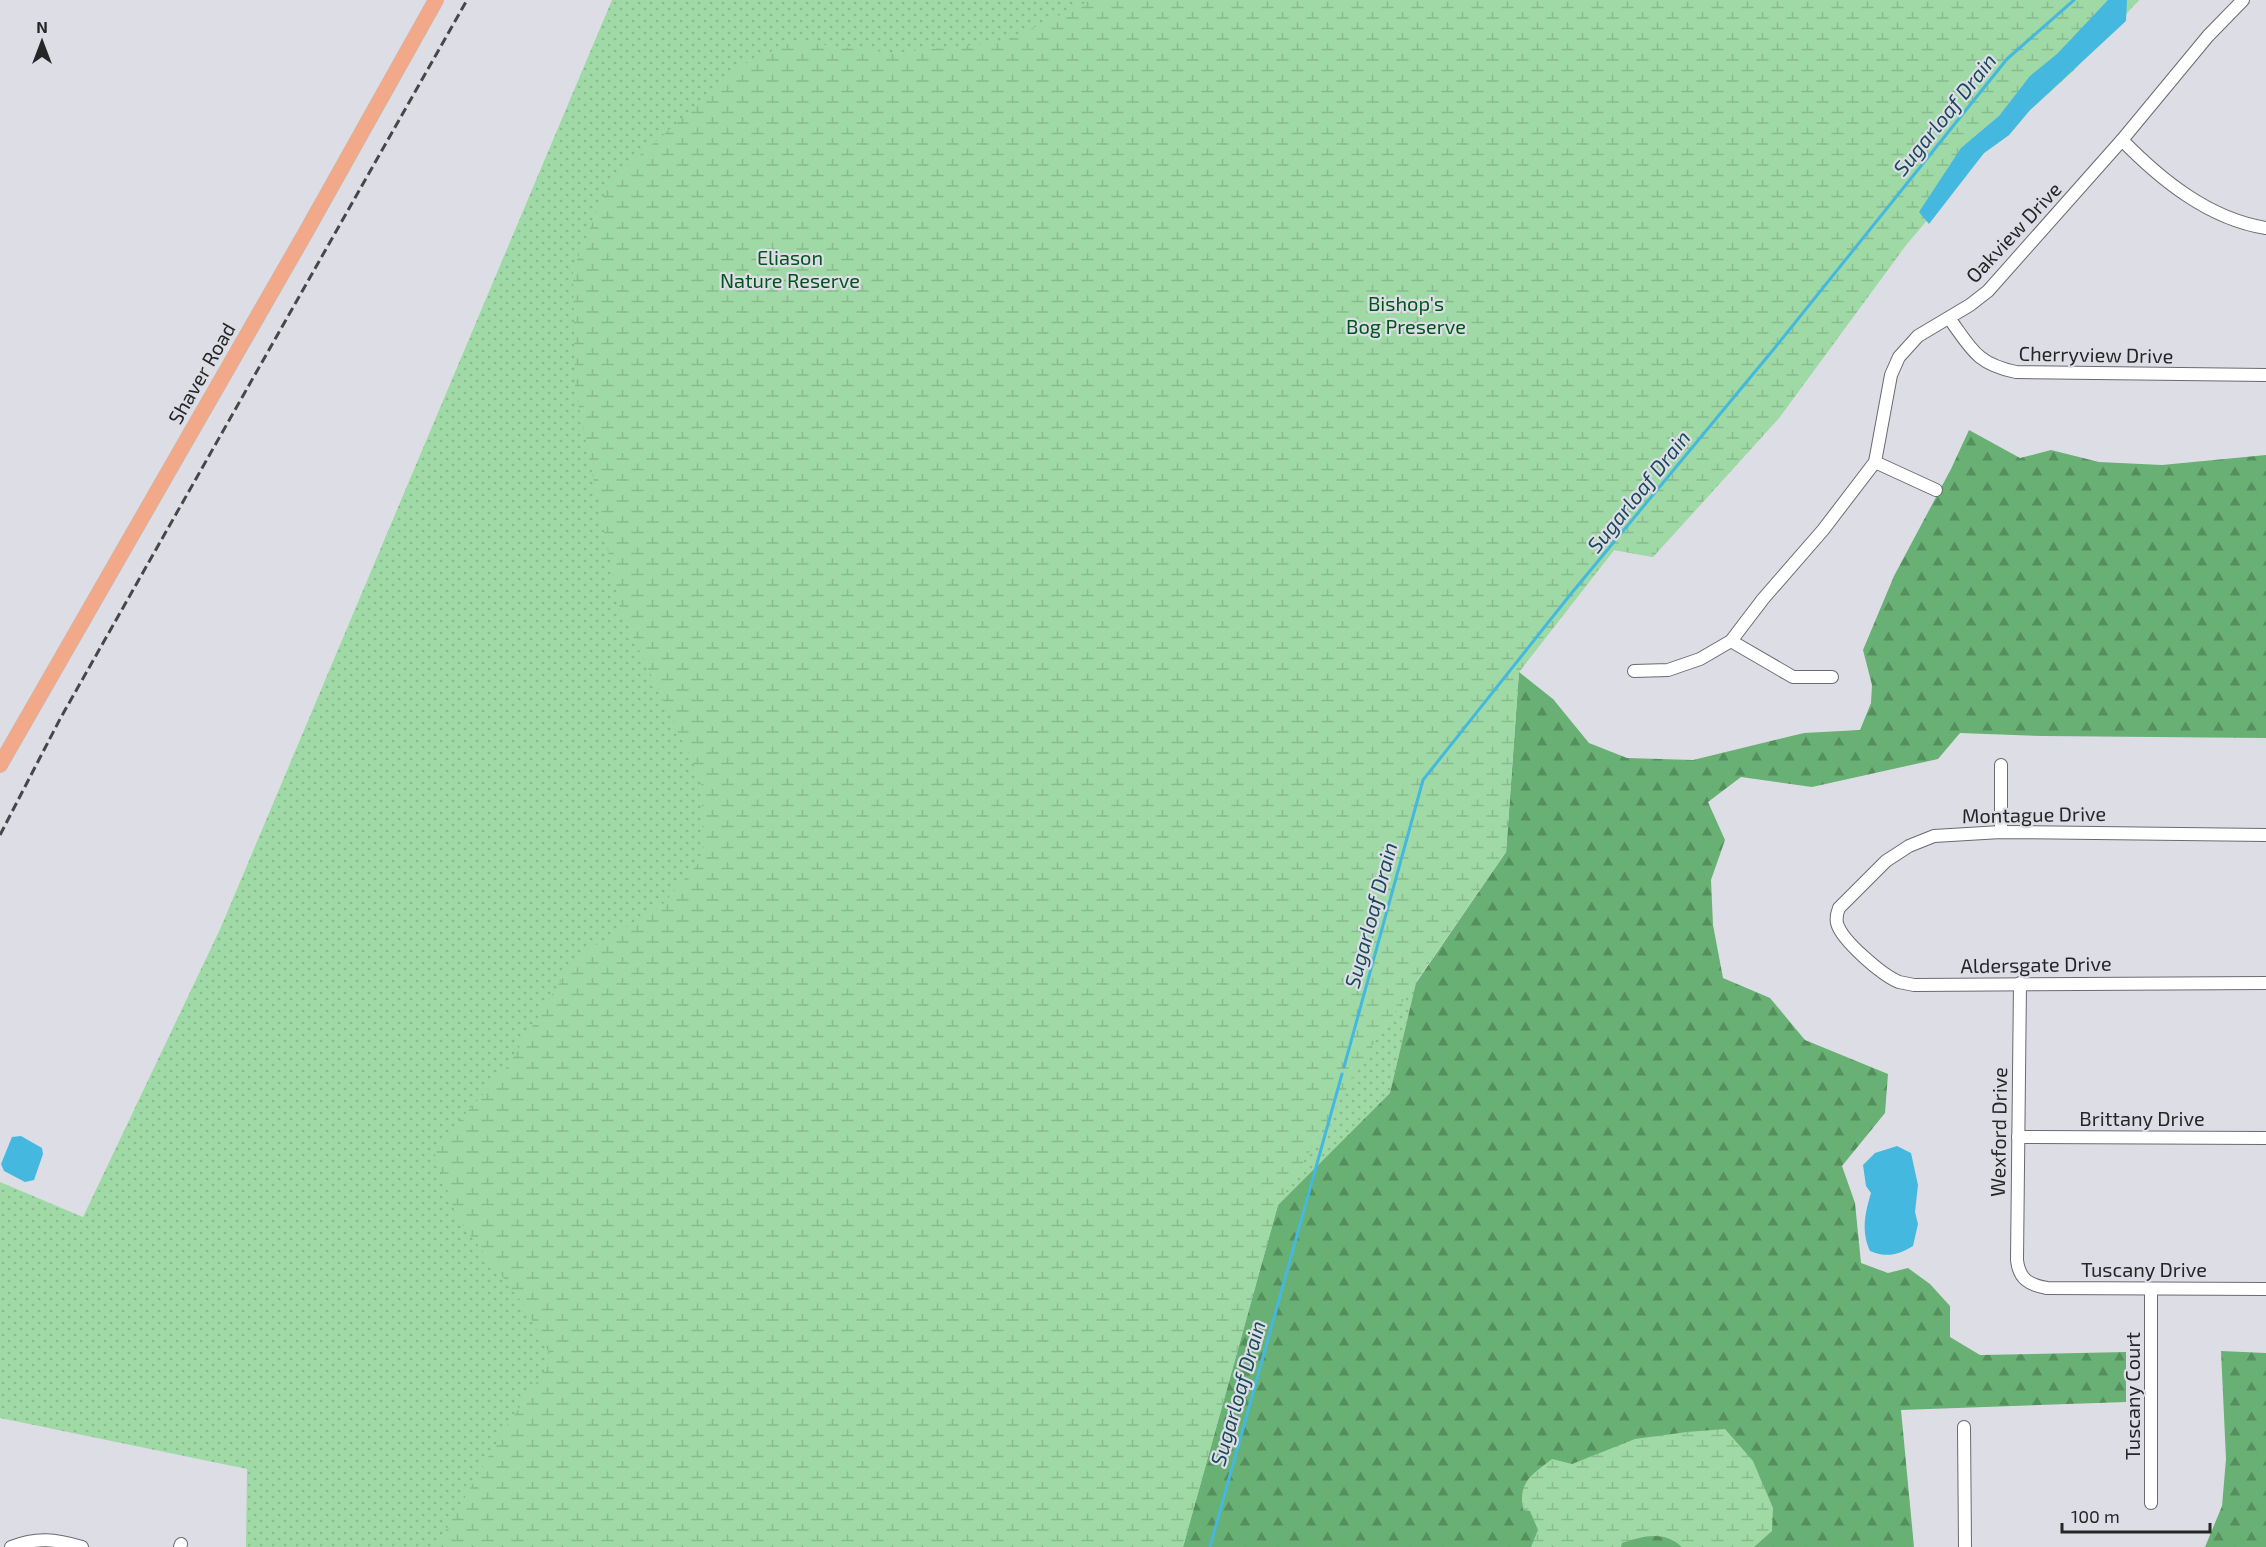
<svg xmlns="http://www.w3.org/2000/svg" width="2266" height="1547" font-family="'Exo 2',sans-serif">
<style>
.grass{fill:url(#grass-dots)}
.forest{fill:url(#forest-firs)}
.wetland{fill:url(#wetland-marsh)}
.water{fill:#45b8df}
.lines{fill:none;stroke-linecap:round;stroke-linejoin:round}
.stream{stroke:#45b8df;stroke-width:3}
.minor-casing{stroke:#6a6a70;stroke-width:14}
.major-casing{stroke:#bebebe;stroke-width:16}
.minor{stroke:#fff;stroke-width:12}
.major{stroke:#f1a989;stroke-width:15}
.rail{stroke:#47474a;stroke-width:3;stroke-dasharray:9 4.5;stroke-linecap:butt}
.labels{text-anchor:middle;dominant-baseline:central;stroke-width:4.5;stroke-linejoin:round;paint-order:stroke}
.street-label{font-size:20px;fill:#262628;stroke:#dddee5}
.park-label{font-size:20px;fill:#00551c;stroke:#dddee5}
.water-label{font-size:21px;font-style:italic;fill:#1a4a5b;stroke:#dddee5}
</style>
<defs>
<pattern id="grass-dots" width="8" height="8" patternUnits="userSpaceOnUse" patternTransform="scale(1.5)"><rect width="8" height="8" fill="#9fdaa6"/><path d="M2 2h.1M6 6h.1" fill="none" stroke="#89bb8f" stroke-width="1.8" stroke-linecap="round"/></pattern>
<pattern id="forest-firs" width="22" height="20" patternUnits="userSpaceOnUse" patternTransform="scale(1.5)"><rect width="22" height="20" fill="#68b073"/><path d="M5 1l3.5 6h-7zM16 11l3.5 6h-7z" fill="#558f5e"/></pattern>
<pattern id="wetland-marsh" width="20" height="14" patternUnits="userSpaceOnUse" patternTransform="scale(1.5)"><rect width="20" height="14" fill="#9fdaa6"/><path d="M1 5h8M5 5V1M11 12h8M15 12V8" fill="none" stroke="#89bb8f"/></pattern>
</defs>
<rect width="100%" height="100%" fill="#dddee5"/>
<polygon class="grass" points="612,0 2139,0 2073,71 2030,110 2009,135 1984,153 1906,245 1779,418 1653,557 1614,550 1519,672 1515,722 1458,809 1390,1093 1278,1205 1183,1547 246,1547 247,1469 0,1418 0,1182 83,1217 221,927"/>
<g class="forest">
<polygon points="1969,430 2020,458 2051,450 2099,462 2162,465 2266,455 2266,738 2042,736 1960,733 1938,759 1812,787 1741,777 1708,802 1725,840 1711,880 1713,925 1723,978 1770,998 1805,1040 1888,1074 1885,1113 1842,1166 1855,1203 1861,1263 1888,1273 1908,1268 1930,1284 1950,1306 1950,1337 1980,1355 2126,1352 2126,1402 1901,1410 1914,1547 1183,1547 1278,1205 1390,1093 1416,983 1506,852 1519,672 1553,699 1589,743 1627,758 1693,760 1804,733 1860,730 1871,703 1872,685 1863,650 1894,576 1951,469"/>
<polygon points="2221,1351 2266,1353 2266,1547 2205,1547 2222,1506 2226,1459"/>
</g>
<g class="wetland">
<polygon points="1091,0 2139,0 2073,71 2030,110 2009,135 1984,153 1906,245 1779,418 1653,557 1614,550 1519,672 1506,852 1373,1044 1278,1205 1183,1547 436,1547 501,1435 552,1359 524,1305 457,1218 433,1149 505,1070 575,958 662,905 703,858 701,780 620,610 575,388 573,270 609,182 746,63 794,41 891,53 1004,42"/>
<path d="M1725 1429 1753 1461 1773 1508 1772 1531 1754 1547H1682C1664 1530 1643 1536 1622 1543L1621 1547H1531L1538 1530 1530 1511 1523 1510C1518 1481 1532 1475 1552 1459L1572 1464 1635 1439 1687 1432Z"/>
</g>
<g class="water">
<polygon points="2108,0 2127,0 2126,21 2030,110 2009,135 1984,153 1929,224 1919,212 1961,148 1999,116 2030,76 2057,54"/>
<polygon points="21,1136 42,1148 43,1154 34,1180 25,1182 4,1171 1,1164 12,1137"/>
<path d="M1897 1146 1911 1153 1918 1185 1915 1212 1918 1224 1913 1246C1898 1255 1887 1258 1870 1251 1861 1231 1865 1213 1871 1193L1866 1186 1863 1165 1875 1153Z"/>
</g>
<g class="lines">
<g class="stream">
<polyline points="1344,1067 1423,780 1570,595 1773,350 2007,59 2074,0"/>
<polyline points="1210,1547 1342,1074"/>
</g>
<g class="minor-casing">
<g id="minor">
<path d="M2122 140C2161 180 2209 219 2266 228"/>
<path d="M1949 318C1971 348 1976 364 2016 372L2266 375"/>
<polyline points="1875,462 1936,490"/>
<polyline points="1731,641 1793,677 1832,677"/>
<polyline points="1634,671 1668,670 1700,659 1731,641 1763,599 1823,530 1875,462 1891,375 1899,357 1918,336 1970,305 1988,291 2122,140 2208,36 2243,0"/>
<polyline points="2001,765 2001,832"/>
<path d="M2266 835 2001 832 1934 836 1909 846 1886 861 1839 908C1837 913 1836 918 1837 923 1841 940 1882 975 1899 982 1904 983 1909 984 1914 985L2266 983"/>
<path d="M2020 983 2017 1260C2019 1279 2029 1285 2047 1288L2266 1289"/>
<polyline points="2018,1137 2266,1138"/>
<polyline points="1964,1427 1965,1547"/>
<polyline points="2151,1503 2151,1290"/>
<path d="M11 1547C37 1537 55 1539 82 1547"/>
<polyline points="180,1547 181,1544"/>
</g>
</g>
<g class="major-casing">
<polyline id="major" points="0,765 306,232 436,0"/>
</g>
<use href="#minor" class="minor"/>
<use href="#major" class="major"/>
<polyline class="rail" points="0,835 60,719 467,0"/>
</g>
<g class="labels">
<g class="street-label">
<text transform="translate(2013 232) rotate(-47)">Oakview Drive</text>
<text transform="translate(2096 354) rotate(1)">Cherryview Drive</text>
<text transform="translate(201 373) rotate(-60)">Shaver Road</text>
<text transform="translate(2034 814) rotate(-1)">Montague Drive</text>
<text transform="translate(2036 964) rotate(-1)">Aldersgate Drive</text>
<text x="2142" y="1118">Brittany Drive</text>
<text transform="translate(1998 1132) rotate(-89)">Wexford Drive</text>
<text x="2144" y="1269">Tuscany Drive</text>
<text transform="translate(2132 1396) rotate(-90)">Tuscany Court</text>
</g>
<g class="park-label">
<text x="790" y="257">Eliason<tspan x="790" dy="23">Nature Reserve</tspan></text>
<text x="1406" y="303">Bishop's<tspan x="1406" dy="23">Bog Preserve</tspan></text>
</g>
<g class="water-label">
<text transform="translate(1944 114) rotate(-51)">Sugarloaf Drain</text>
<text transform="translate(1638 491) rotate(-51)">Sugarloaf Drain</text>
<text transform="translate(1370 915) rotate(-75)">Sugarloaf Drain</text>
<text transform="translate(1237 1393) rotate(-74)">Sugarloaf Drain</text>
</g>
</g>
<g transform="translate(42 42)" stroke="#dddee5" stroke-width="4.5" paint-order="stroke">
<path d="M0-4.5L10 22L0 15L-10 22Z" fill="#262628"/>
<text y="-9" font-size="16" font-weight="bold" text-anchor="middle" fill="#262628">N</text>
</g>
<path d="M2062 1523v9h148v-9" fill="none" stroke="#262628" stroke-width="3"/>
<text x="2071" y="1523" font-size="18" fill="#262628" stroke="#dddee5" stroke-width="4.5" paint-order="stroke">100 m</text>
</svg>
